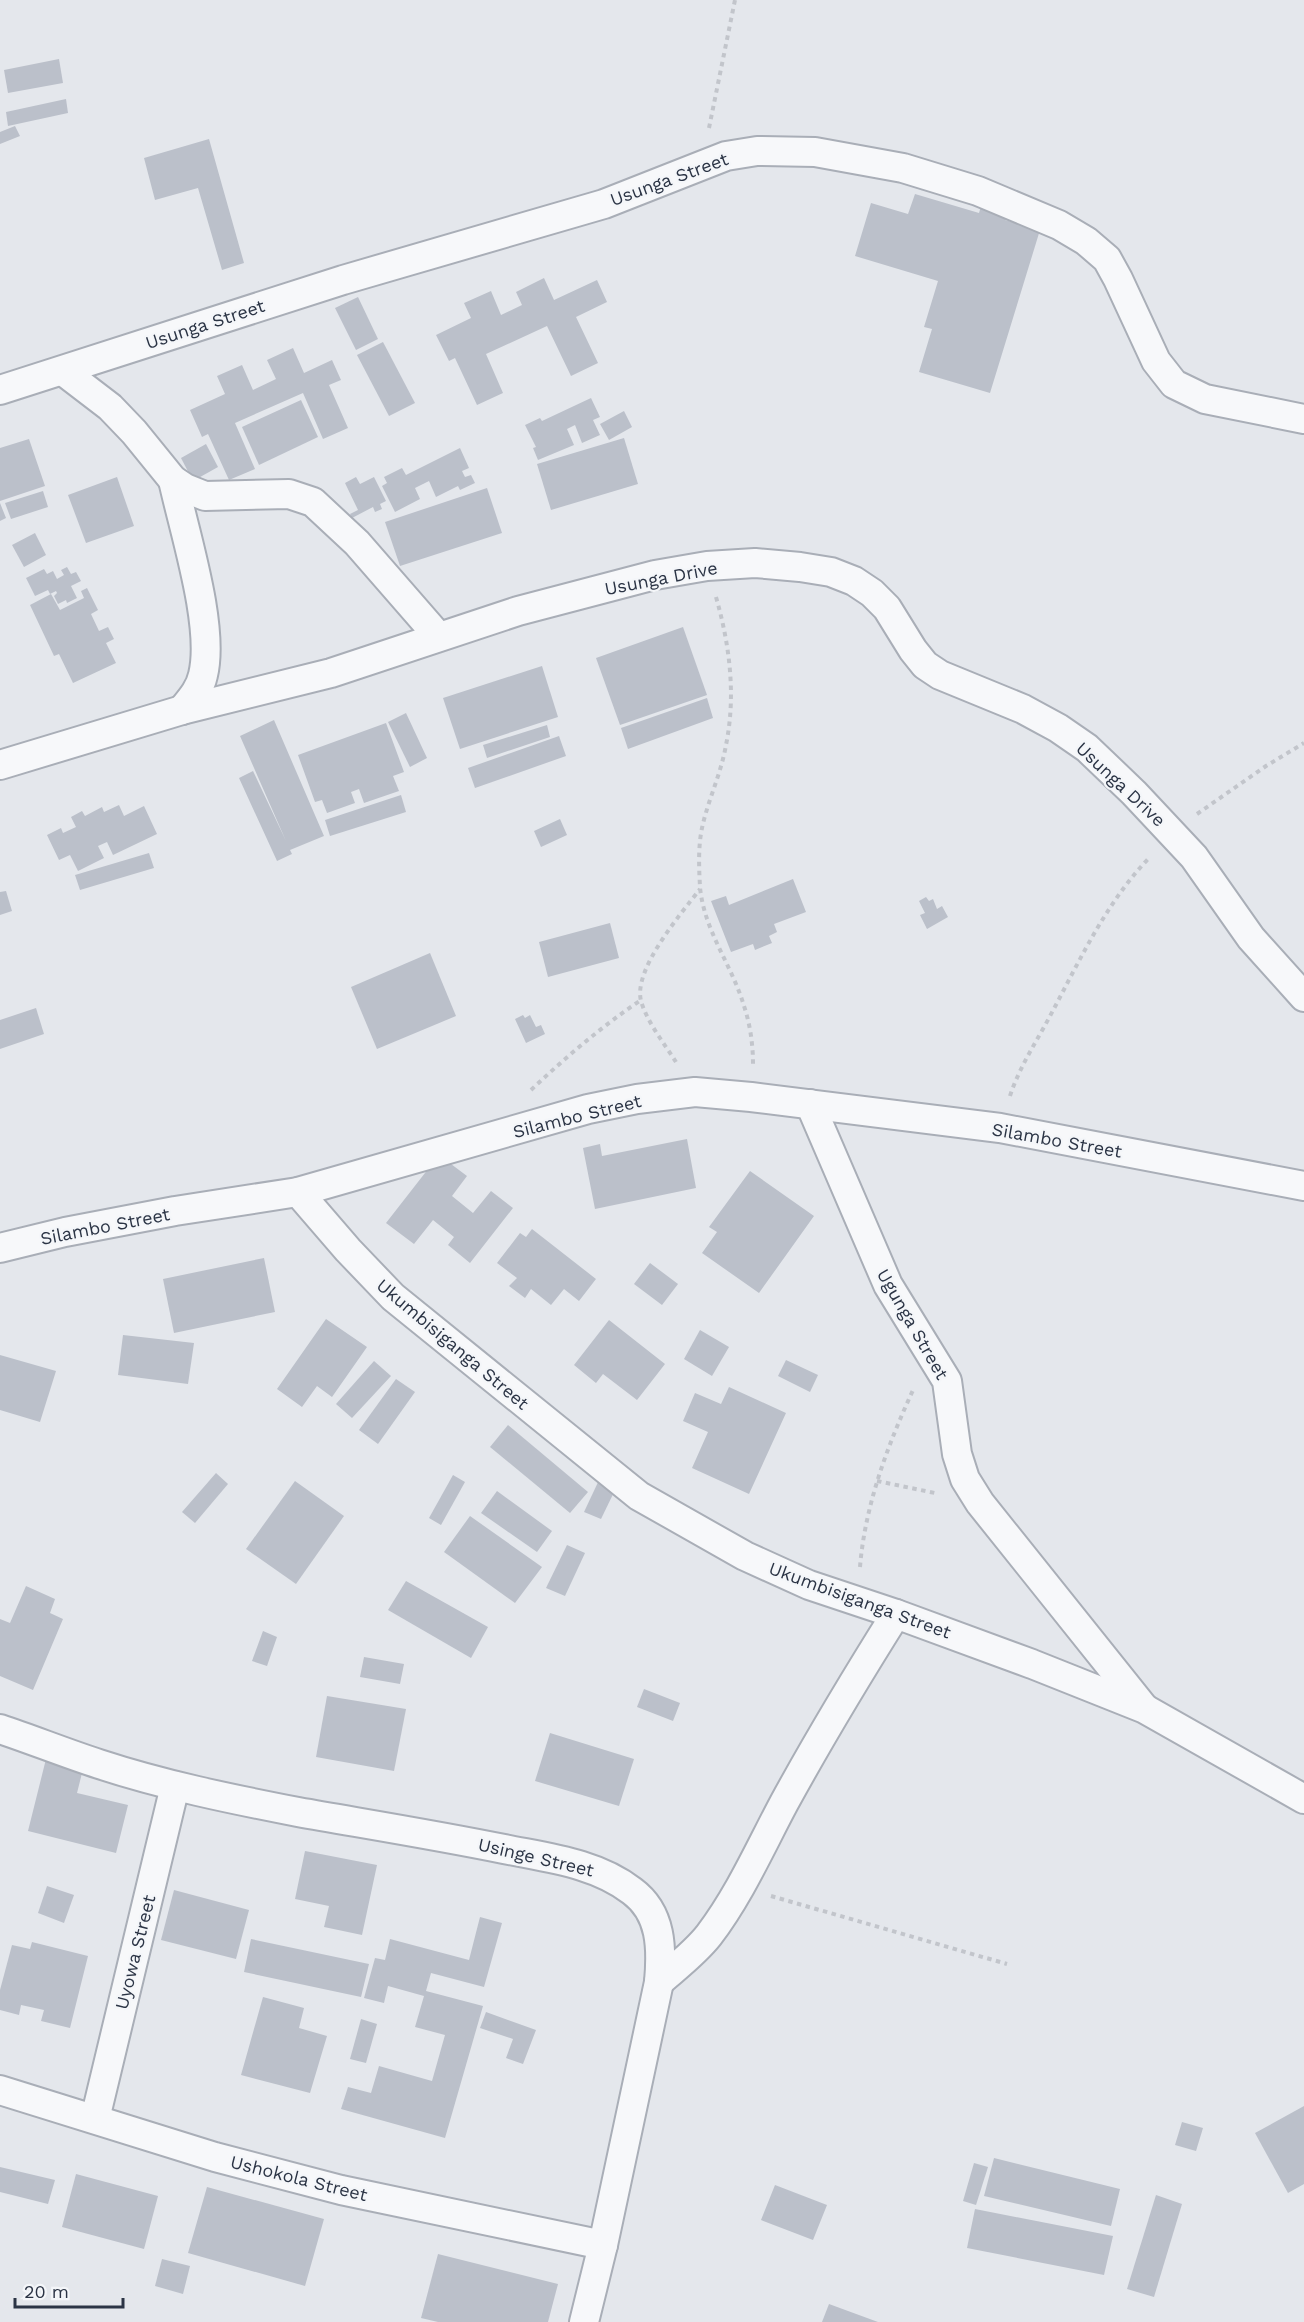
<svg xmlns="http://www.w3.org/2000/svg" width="1304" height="2322" font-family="'Work Sans',sans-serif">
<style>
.building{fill:#bbc0ca}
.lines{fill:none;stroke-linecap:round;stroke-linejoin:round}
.street-casing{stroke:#a9aeb7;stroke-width:32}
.path{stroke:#c2c5cb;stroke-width:4;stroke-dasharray:4.5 4.5;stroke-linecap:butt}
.street{stroke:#f7f8fa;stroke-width:28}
.labels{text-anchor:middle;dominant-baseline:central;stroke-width:4.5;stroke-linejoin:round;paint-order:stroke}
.street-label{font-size:18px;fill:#2b3445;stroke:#f4f6f9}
</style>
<rect width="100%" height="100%" fill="#e4e7ec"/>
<g class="building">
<polygon points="59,59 63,83 8,93 4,70"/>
<polygon points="66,99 68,113 8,126 6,112"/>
<polygon points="15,126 20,136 0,144 0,132"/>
<polygon points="209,139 244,263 222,270 198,188 155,200 144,158"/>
<polygon points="915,194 979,213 981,206 1007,214 1005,220 1040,230 990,393 919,372 932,329 924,327 938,281 855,256 871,203 908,214"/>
<polygon points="544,278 554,300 597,280 607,302 576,317 598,363 571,376 547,326 486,354 503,393 477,405 455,358 449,361 436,335 471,318 464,303 491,291 501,315 522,305 516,292"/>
<polygon points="358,297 378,339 356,350 335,308"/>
<polygon points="383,342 415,403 389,416 357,355"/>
<polygon points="293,348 304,373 332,360 341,380 329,385 348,428 323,439 303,393 235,423 255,469 229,480 208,434 202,437 190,410 225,394 217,376 242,365 253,390 276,379 267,360"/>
<polygon points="591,398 600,417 593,420 600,435 582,443 575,425 567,429 574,445 538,460 533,448 536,447 525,425 540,418 542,421"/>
<polygon points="301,400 318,437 259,465 242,427"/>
<polygon points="624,411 632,427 609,440 600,424"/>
<polygon points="624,438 638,484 551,510 537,464"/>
<polygon points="29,439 45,486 0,501 0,448"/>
<polygon points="206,444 218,467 193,481 181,458"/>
<polygon points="460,448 469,468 462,471 465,477 471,475 475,483 460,490 458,486 436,497 429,481 415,488 420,499 395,512 382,486 387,483 384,477 402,468 406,475"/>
<polygon points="117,477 134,526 86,543 68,495"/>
<polygon points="356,477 360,484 374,477 386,501 380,504 382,509 375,512 373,507 352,518 350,514 358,510 345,483"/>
<polygon points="487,488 502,533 400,566 385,522"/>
<polygon points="43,491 48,507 11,519 5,503"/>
<polygon points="0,503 6,518 0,521"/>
<polygon points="35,533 46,555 24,567 12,545"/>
<polygon points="67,567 71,574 76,572 81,581 71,586 77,598 67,603 66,600 58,604 54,596 57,593 56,591 50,594 48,590 35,596 26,578 44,569 47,574 53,571 57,579 64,575 61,570"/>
<polygon points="87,588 98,610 91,614 99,631 108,627 114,639 106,643 116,663 73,683 59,654 54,656 30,605 51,594 60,610 84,598 81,591"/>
<polygon points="683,627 707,695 620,725 596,658"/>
<polygon points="542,666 558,717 460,749 443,698"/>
<polygon points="707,698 713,718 628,749 621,728"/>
<polygon points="406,713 427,758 410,767 388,722"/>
<polygon points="274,720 324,836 290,850 292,854 277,861 239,778 253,771 286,841 240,736"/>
<polygon points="386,723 404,772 393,776 399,791 364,803 359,789 351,792 355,803 327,813 322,800 315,802 298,755"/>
<polygon points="547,725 550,737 487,758 483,745"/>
<polygon points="559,736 566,756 475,788 468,768"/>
<polygon points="401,795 406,812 330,836 325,820"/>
<polygon points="119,805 124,816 144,806 157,834 113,855 107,842 98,846 104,858 78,871 70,855 59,860 47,835 61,828 63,833 76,827 71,817 82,811 85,816 102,807 104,812"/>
<polygon points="560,819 567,835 541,847 534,831"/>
<polygon points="149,853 154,868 80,890 75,875"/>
<polygon points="793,879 806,912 774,924 777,932 769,936 772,943 755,950 753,944 731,952 711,901 726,896 729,905"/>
<polygon points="6,891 12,911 0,915 0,892"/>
<polygon points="926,897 929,901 933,899 937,909 942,906 948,917 927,929 920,915 925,913 919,901"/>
<polygon points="610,923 619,958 548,977 539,942"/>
<polygon points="430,953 456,1016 377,1049 351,987"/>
<polygon points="36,1008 44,1034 0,1049 0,1020"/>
<polygon points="523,1015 525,1018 530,1015 536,1027 541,1025 545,1034 526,1043 515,1019"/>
<polygon points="687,1139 696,1188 595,1209 583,1148 600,1144 602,1156"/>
<polygon points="439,1155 467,1176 452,1196 473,1213 491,1191 513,1208 470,1263 448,1245 454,1237 433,1220 414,1244 386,1223"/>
<polygon points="750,1171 814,1216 759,1293 702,1253 717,1232 709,1227"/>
<polygon points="532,1229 596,1279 579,1301 564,1289 551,1305 531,1289 525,1298 509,1286 517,1278 497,1263 520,1233 526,1237"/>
<polygon points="264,1258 275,1312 174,1333 163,1279"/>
<polygon points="650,1263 678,1284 662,1305 634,1284"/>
<polygon points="326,1319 367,1347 332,1397 317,1386 302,1407 277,1389"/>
<polygon points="609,1320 665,1364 637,1400 603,1374 596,1383 574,1365"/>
<polygon points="700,1330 729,1347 712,1376 684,1359"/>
<polygon points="123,1335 194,1343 188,1384 118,1375"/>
<polygon points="0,1355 56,1371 40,1422 0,1410"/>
<polygon points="786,1360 818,1375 810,1392 778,1376"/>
<polygon points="374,1361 391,1376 352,1418 336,1404"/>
<polygon points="396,1379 415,1392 378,1444 359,1430"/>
<polygon points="729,1387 786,1413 749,1494 692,1468 708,1432 683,1421 695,1393 721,1404"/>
<polygon points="508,1425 588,1492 570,1513 490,1447"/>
<polygon points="216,1473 228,1484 195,1523 182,1512"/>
<polygon points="453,1475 465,1482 441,1525 429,1518"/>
<polygon points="600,1478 617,1486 601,1519 584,1512"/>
<polygon points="295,1481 344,1516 296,1584 246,1549"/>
<polygon points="497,1491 552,1531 537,1552 481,1513"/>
<polygon points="470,1516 542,1567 515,1603 444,1552"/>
<polygon points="567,1545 585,1553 565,1596 546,1588"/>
<polygon points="406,1581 488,1627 471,1658 388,1610"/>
<polygon points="26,1586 55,1599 50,1613 63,1619 33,1690 0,1676 0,1619 10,1623"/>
<polygon points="263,1631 277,1637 267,1666 252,1661"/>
<polygon points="364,1657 404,1664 400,1684 360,1677"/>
<polygon points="644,1689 680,1703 673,1721 637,1707"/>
<polygon points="327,1696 406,1709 394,1771 316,1757"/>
<polygon points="550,1733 634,1759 619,1806 535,1781"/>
<polygon points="46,1759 83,1769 77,1793 128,1805 116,1853 28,1831"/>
<polygon points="305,1851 377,1865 362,1935 324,1927 329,1906 295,1899"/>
<polygon points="47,1886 74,1895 64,1923 38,1913"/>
<polygon points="174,1890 249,1910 236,1959 161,1940"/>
<polygon points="480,1917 502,1923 484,1987 431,1973 426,1991 483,2006 445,2138 341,2109 348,2087 371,2093 379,2066 432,2081 445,2035 415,2027 424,1996 388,1986 384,2003 364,1998 375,1958 385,1960 390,1939 469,1960"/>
<polygon points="251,1939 369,1964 361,1997 244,1972"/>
<polygon points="32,1942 88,1956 70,2028 41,2021 44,2010 21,2005 19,2015 0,2010 0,1990 12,1945 30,1949"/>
<polygon points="263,1997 304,2008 299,2028 327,2036 310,2093 241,2075"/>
<polygon points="486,2012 536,2030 523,2064 506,2058 513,2039 480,2028"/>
<polygon points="361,2019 377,2024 366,2063 350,2059"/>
<polygon points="1304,2106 1304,2184 1288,2193 1255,2133"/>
<polygon points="1182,2122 1203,2128 1196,2151 1175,2145"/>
<polygon points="994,2158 1120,2189 1111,2226 984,2196"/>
<polygon points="974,2163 988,2167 976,2205 963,2201"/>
<polygon points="0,2167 55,2180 48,2204 0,2192"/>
<polygon points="76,2174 158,2196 144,2249 62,2227"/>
<polygon points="775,2185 827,2205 813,2240 761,2220"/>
<polygon points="207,2187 324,2219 305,2286 188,2253"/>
<polygon points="1156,2195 1182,2204 1154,2297 1127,2289"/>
<polygon points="975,2209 1113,2236 1104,2275 967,2248"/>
<polygon points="438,2254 558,2284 548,2322 438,2322 421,2318"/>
<polygon points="162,2259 190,2266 183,2294 155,2286"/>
<polygon points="829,2304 878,2322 822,2322"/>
</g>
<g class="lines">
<g class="street-casing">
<g id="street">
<polyline points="63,371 110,407 134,432 173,480 185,488 205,496 289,494 313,502 357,543 438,636"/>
<polyline points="0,390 343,280 604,204 726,156 757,151 815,152 903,168 978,191 1059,225 1086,241 1107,259 1118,279 1156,361 1174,384 1205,399 1304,419"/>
<path d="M173 480C184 531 215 626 203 675 200 689 191 699 182 710"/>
<polyline points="0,765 182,710 331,673 518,611 655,575 707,566 755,563 800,567 831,572 854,581 872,593 887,608 913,650 925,665 940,675 1023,709 1058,728 1087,748 1134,793 1194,857 1251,938 1304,997"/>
<polyline points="810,1104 888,1285 947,1381 957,1454 965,1479 980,1503 1144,1708"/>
<polyline points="298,1192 348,1250 393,1297 639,1496 745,1556 809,1585 896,1614 1032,1664 1145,1709 1304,1799"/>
<polyline points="0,1248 65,1232 175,1211 298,1192 588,1109 637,1099 695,1092 751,1097 1000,1128 1304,1186"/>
<path d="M0 1729C33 1740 65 1753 99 1764 163 1785 231 1799 298 1812 366 1824 435 1835 504 1849 548 1858 596 1863 632 1891 662 1913 662 1949 659 1982L603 2245 584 2322"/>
<path d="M659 1982C676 1967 695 1953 709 1935 740 1894 760 1848 784 1803 819 1739 857 1676 896 1614"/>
<polyline points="0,2090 215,2157 341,2190 603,2245"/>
<polyline points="95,2119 175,1786"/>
</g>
</g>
<g class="path">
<polyline points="709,128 735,0"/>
<path d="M716 597C730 646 736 696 726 745 721 774 708 800 702 828 698 847 699 868 700 887 704 931 732 965 744 1006 750 1024 753 1044 753 1064"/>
<polyline points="1197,814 1266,766 1304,743"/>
<path d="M676 1062C664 1043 647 1022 641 1001 633 969 681 914 700 889"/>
<path d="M531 1090C566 1057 601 1027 641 1000"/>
<path d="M1010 1096C1019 1068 1035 1044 1049 1018 1079 962 1105 904 1149 858"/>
<polyline points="877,1481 935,1493"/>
<path d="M860 1567C865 1505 888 1444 914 1388"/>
<polyline points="771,1896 1007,1964"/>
</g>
<use href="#street" class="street"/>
</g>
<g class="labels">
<g class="street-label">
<text transform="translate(669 179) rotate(-20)">Usunga Street</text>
<text transform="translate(205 324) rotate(-18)">Usunga Street</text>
<text transform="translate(661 578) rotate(-11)">Usunga Drive</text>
<text transform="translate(1121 784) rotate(43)">Usunga Drive</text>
<text transform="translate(577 1116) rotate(-14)">Silambo Street</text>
<text transform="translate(1057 1140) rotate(10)">Silambo Street</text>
<text transform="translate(105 1226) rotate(-11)">Silambo Street</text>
<text transform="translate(913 1324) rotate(60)">Ugunga Street</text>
<text transform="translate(453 1344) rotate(40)">Ukumbisiganga Street</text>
<text transform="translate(860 1600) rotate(20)">Ukumbisiganga Street</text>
<text transform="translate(536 1857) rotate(13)">Usinge Street</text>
<text transform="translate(135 1952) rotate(-76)">Uyowa Street</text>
<text transform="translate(299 2178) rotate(14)">Ushokola Street</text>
</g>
</g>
<path d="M15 2298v9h108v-9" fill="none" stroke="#2b3445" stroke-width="3"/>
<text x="24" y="2298" font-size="18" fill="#2b3445" stroke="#f4f6f9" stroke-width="4.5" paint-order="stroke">20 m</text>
</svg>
